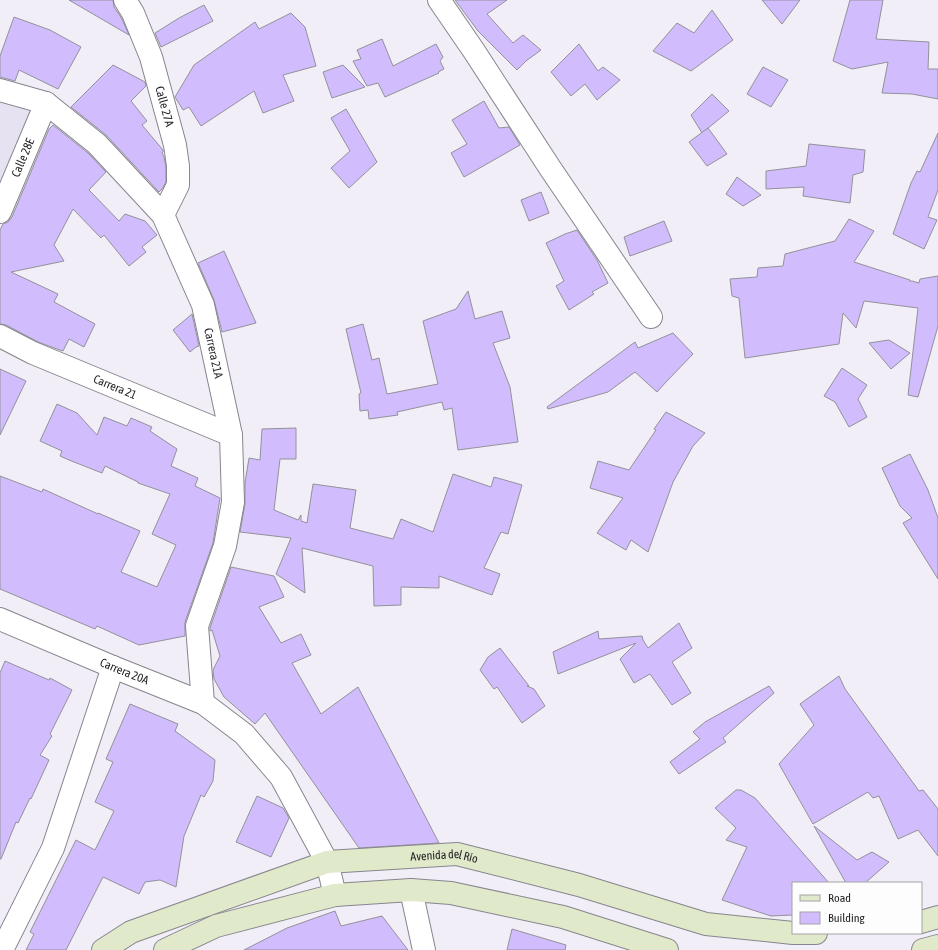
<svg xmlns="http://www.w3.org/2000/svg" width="938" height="950" font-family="'Asap Condensed',sans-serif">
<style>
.built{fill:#e6e2f2}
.building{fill:#d1bdfe;stroke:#939199}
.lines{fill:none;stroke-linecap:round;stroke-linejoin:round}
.minor-casing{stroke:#87858d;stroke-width:24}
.secondary-casing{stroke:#87858d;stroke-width:24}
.minor{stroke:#fff;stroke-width:22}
.secondary{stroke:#e0e9ca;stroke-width:22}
.labels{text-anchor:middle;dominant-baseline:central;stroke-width:3;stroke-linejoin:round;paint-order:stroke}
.street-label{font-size:12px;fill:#1f1e21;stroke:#fdfdfe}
</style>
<rect width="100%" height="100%" fill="#f1eef7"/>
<polygon class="built" points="0,96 39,107 0,199"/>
<g class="building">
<polygon points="69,0 113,0 114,7 122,19 129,35"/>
<polygon points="455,0 507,0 487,14 513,43 523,35 541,50 526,61 517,70 478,31"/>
<polygon points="762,0 800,0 782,24"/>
<polygon points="850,0 883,0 876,39 929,42 928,69 938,69 938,99 912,94 882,93 888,62 852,69 833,61"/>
<polygon points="204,5 213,21 161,47 155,33 179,18"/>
<polygon points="712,10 733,40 691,71 653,51 677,23 694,33"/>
<polygon points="291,13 305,27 316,66 283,75 294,101 263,113 254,91 201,126 189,107 183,110 175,97 194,65 255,22 259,29"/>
<polygon points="14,17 50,30 81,47 58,89 19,70 15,81 0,77 0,56"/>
<polygon points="382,39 393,66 436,44 443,57 440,61 444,69 438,72 439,73 385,97 378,83 367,86 353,61 361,59 357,50"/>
<polygon points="579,44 598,71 603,67 620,80 597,100 585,84 571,96 551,72"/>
<polygon points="113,65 145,82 146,86 131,101 147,121 142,125 163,150 163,152 162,153 164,157 166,167 166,182 162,189 159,192 106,135 71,107"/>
<polygon points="343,65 365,87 332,98 323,72"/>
<polygon points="763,67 788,80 771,107 747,94"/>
<polygon points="712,94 729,111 702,133 691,115"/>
<polygon points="484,101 499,128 509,127 520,145 464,177 451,153 467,144 452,120"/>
<polygon points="346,109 377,162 349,188 331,168 350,151 331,118"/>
<polygon points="53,125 88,153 106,172 89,190 119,221 125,214 145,221 157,235 142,247 146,252 129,266 104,235 101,238 73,209 54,245 64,261 11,272 58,294 54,302 95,324 84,347 69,339 63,351 57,349 38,342 6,325 0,324 0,230 3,224 8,222 12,217 49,129"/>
<polygon points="708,128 727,154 707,166 689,142"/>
<polygon points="938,133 938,190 928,217 937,220 924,249 893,234 911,183 917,171 920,172"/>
<polygon points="809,144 865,150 863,172 853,175 850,203 803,196 804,187 766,189 766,171 806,166"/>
<polygon points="737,177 761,195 743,206 726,194"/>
<polygon points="541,192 549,213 529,221 521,200"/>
<polygon points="849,219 874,231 854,262 910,280 909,281 912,281 919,283 920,279 938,276 938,326 918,397 908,395 918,308 864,301 856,328 843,313 839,344 745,358 739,298 732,296 730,279 757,277 758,268 783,266 785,254 835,241"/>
<polygon points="664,221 672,241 630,256 624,237"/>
<polygon points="577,230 597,260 608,283 592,292 594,294 569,310 556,286 564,281 546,243 565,234"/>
<polygon points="224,251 256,323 222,332 214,300 198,263"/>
<polygon points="468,291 475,319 502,311 510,338 493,343 510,387 518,442 458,450 452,408 444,410 442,402 397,412 398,415 369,419 368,410 360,411 359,394 361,393 346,329 363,324 372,360 379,358 387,394 438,384 423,321 456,309"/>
<polygon points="192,314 199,346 196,347 190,352 173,330"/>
<polygon points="673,333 693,354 666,382 657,392 635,372 608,392 548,409 547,407 635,342 638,348"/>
<polygon points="889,340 910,353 891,369 869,343"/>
<polygon points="842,368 867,385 858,399 867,417 849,427 835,402 824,396"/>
<polygon points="0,369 26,381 0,435"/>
<polygon points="57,404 77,413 97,435 104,417 127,426 131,418 152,427 150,431 177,449 171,466 198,478 195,486 220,498 213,543 185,622 185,636 139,645 97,626 95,629 0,589 0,476 42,492 43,489 98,514 98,513 140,531 121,572 157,587 176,545 152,534 170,494 138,483 138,482 105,466 102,473 69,460 60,456 62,451 40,441"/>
<polygon points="666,412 705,433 693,446 673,482 648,552 631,540 626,550 597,533 623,498 590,488 598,461 629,470 656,430 654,429"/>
<polygon points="296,428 296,459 280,459 274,510 298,520 301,515 301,521 307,523 313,484 356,490 350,528 393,539 401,519 433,532 453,474 491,487 494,477 522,485 508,534 501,532 484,568 500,574 492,595 439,576 439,588 401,587 401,605 374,606 373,566 302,548 305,593 276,574 291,538 240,532 245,504 245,483 249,458 260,460 262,429"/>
<polygon points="910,454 928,490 938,518 938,579 903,523 912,518 900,506 882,468"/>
<polygon points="231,567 274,576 284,597 259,607 281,643 301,634 311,655 292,663 321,714 358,687 439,843 359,848 265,713 255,724 224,697 214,679 213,670 220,656 212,630 210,631 210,628"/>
<polygon points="679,623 692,648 672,662 691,693 672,705 650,674 634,683 620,659 636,643 558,674 553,652 598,631 599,639 642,636 643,640 648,648"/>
<polygon points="500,648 529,686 527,686 534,689 545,706 522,723 497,687 494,689 480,670 488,657"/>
<polygon points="5,661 49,680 50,678 72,690 50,734 52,736 40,755 49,760 31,799 30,798 18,823 16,822 1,859 0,859 0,673"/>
<polygon points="839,676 845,689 919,791 923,790 938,809 938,856 918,830 898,839 879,796 873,798 868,792 813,824 779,764 814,725 800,704"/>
<polygon points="769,686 774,693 723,738 726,742 679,774 670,762 700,739 693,732 705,722"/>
<polygon points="130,704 178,724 175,731 215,760 213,781 204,797 201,795 184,836 176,887 160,880 145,882 139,894 103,877 66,950 26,950 34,934 30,932 76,840 95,850 114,811 95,802 113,762 106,759"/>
<polygon points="736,790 741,790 755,798 829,883 793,883 793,915 771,916 722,900 747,847 726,840 736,828 715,808"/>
<polygon points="257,796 283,808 289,818 271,857 236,842"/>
<polygon points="814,826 857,860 872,852 889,862 865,883 846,883"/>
<polygon points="335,911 341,926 382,916 408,950 244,950 287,928"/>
<polygon points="512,929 566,945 565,950 507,950"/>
</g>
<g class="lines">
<g class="minor-casing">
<g id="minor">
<path id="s1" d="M125 0 133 13 151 57 175 145 178 166V185L163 215"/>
<polyline points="439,0 474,51 550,168 651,317"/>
<path id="s2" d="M0 90 46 103 97 144 163 215 203 305 231 435 233 502 225 546 197 626 203 703"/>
<path id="s3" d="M0 212 46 103"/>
<path id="s4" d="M0 336 33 353 231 435"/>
<path id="s5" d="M0 619 113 667 203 703 244 734 281 777 327 862 335 895"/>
<polyline points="411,890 424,950"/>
<polyline points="2,950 53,848 113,667"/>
</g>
</g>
<g class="secondary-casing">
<g id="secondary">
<polyline points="921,922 938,917"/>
<polyline points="796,933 816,933"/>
<path id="s6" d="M103 950 131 932 327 862 457 854 579 885 706 924 793 933"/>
<polyline points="165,950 216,926 335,895 411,890 451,893 563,917 667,950"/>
<polyline points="923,950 938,946"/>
</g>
</g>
<use href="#minor" class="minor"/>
<use href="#secondary" class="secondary"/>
</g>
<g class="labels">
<g class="street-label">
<text stroke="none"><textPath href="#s1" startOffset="114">Calle 27A</textPath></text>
<text stroke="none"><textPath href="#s3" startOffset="59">Calle 28E</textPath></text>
<text stroke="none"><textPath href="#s2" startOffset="358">Carrera 21A</textPath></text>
<text stroke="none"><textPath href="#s4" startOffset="126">Carrera 21</textPath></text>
<text stroke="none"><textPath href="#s5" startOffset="135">Carrera 20A</textPath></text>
<text stroke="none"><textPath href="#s6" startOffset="359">Avenida del Río</textPath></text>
</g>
</g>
<rect x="792" y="882" width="130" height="52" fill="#fdfdfe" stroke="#a4a4a6"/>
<rect x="800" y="895" width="20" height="6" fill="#e0e9ca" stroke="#a4a4a6"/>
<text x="828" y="902" font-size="12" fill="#1f1e21">Road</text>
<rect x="800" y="912" width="20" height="12" fill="#d1bdfe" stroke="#a4a4a6"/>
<text x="828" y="922" font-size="12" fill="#1f1e21">Building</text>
</svg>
